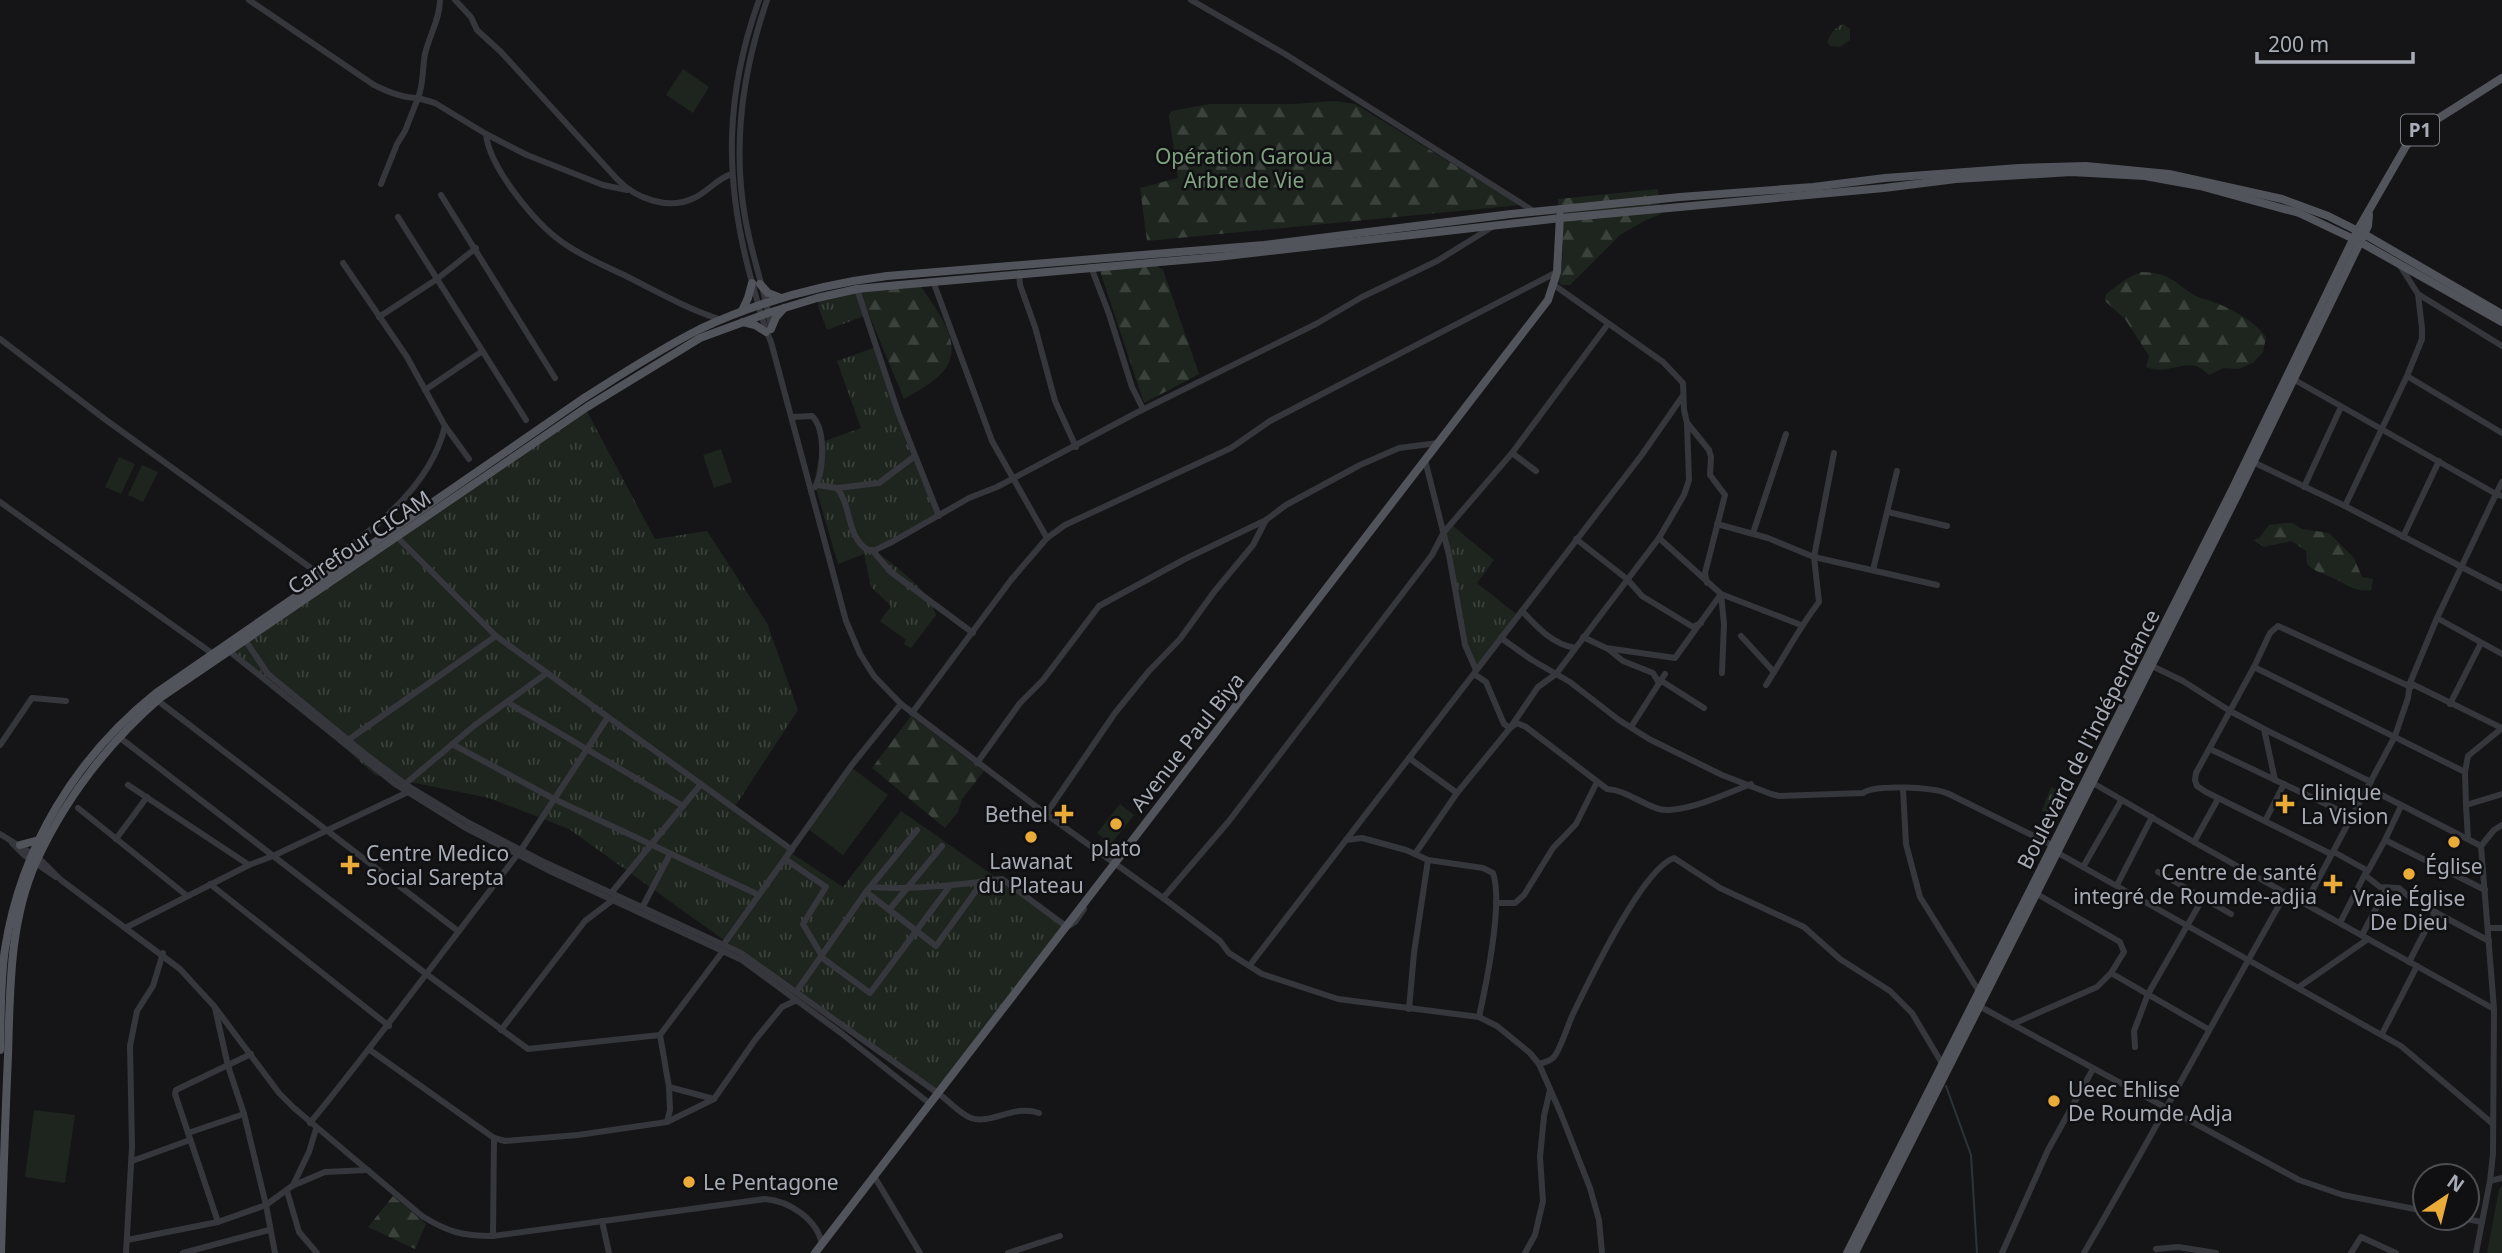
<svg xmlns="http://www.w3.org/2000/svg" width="2502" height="1253" font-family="'Noto Sans',sans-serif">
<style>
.grass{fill:url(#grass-tufts)}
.forest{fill:url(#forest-firs)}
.pitch{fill:#1d251e}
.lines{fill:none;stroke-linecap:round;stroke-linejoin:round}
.stream{stroke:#2c343a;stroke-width:2}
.minor{stroke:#36373c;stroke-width:6}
.major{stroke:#52545b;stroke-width:8}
.poi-dot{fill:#ebab39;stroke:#101012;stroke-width:2.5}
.labels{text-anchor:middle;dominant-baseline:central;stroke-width:5;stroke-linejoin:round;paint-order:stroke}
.shield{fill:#101012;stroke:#7a7d85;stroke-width:2}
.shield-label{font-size:19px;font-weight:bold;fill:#a7acb6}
.park-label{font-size:21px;fill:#7fa180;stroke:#101012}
.street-label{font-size:21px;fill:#a7acb6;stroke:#101012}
.poi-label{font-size:21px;fill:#a7acb6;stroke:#101012;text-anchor:start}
</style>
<defs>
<pattern id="grass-tufts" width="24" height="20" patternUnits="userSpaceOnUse" patternTransform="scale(1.75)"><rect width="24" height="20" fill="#1d251e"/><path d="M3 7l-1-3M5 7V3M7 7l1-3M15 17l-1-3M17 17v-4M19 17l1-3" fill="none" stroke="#3b423c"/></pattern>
<pattern id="forest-firs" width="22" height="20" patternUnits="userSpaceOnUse" patternTransform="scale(1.75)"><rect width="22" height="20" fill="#1d251e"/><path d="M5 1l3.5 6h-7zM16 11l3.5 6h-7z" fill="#3b423c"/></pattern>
</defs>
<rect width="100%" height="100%" fill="#151517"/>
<g class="grass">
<path d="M1843 24 1850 29V40L1840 47 1830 46 1827 42C1831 34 1834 28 1843 24Z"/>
<polygon points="857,293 864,316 827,330 818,306 819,299"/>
<path d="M876 347 937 513 896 538 871 548C890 562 931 590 936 615L911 648 904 644 906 640 880 621 891 606 871 587 864 554 838 564 814 482 822 442 861 428 837 361Z"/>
<polygon points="584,406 655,539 707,531 767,623 798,710 734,808 788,851 843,887 901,811 1067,927 939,1094 569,829 489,798 375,775 300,708 231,655 272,620"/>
<polygon points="1452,525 1494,560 1477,583 1516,614 1476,670 1470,660 1444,533"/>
<polygon points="2051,787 2069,795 2057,819 2042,811"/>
</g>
<g class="forest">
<polygon points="1335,101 1355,104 1520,205 1147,241 1140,188 1178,178 1169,116 1171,111 1210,104 1292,104"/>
<path d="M1658 189 1661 214 1644 221 1620 235 1570 285H1562L1557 281C1569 252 1559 228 1558 199Z"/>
<polygon points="1152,263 1163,270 1199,374 1144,403 1098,265"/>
<path d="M2141 272C2173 273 2172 282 2196 296 2202 299 2210 300 2216 303 2234 310 2255 322 2266 337L2263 352 2254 362 2239 369 2223 368 2209 375C2204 372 2201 367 2196 366 2179 362 2166 375 2146 367L2149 356 2125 319 2105 301 2106 294C2118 285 2128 277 2141 272Z"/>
<path d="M919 283C935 310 970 346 940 375 930 385 915 392 904 399L860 293 901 288Z"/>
<path d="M2284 523H2293L2302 529 2329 533 2354 558 2362 577 2373 579 2371 590C2355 593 2347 584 2333 578 2323 573 2315 572 2307 564L2306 551 2292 541 2264 547 2253 540 2259 538 2269 525Z"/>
<polygon points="911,716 984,771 962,799 958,812 945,828 872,768"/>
<polygon points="393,1196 426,1224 415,1249 368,1227"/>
</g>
<g class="pitch">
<polygon points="683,69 709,87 693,113 666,95"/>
<polygon points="721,449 732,482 714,488 703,455"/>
<polygon points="119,457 135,464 121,494 105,487"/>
<polygon points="142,465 158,472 143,502 128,495"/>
<polygon points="852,768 888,795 843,855 808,829"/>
<polygon points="1120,804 1134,815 1111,844 1097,833"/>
<polygon points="34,1110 75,1115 65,1183 25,1177"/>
<polygon points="2502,1186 2502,1253 2487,1253 2499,1189"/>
</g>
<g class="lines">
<polyline class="stream" points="1946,1086 1971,1155 1977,1253"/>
<g class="minor">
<path d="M249 0 374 85C388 92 403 98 418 98 424 83 422 70 425 54 429 36 440 19 440 0"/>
<path d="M455 0 471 17 477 30 501 52 617 179C635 198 668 211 694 198 708 192 717 178 732 174"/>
<path d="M759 0C725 95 724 178 750 275 757 298 761 320 771 342L846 621 860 654 874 676 901 704 1046 814 1163 898 1220 941 1229 953 1262 974 1338 999 1479 1017 1497 1026 1530 1053 1539 1064 1561 1114 1590 1188 1599 1220 1602 1253"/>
<path d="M767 0C743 70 732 143 745 217 751 254 765 290 771 327"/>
<polyline points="1191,0 1285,54 1535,212"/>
<path d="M486 134C489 167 535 223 562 242 581 256 603 265 624 275 656 291 687 309 722 320"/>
<polyline points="381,184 397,144 405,131 418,98 435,103 486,134 527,155 603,185 627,190"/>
<polyline points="441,195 555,378"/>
<polyline points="398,217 526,420"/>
<polyline points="343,263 407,357 445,426 469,459"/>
<polyline points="2399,264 2418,294 2422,328 2422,339 2407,376"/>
<polyline points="1091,267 1109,314 1132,387 1143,409"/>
<polyline points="1019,273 1020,285 1035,327 1055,401 1076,447"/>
<polyline points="933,281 992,441 1047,538"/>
<polyline points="857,289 898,412 939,516"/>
<polyline points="2418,294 2502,346"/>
<polyline points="379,317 437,279 476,248"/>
<polyline points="0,339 106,420 315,571 322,580"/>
<polyline points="2293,379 2496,494 2502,482"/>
<polyline points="425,390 481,352"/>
<path d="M792 417 812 416C826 429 824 471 815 487"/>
<polyline points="1688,424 1709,450 1711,457 1710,475 1725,495 1705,573 1707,583"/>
<polyline points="1512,453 1536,471"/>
<polyline points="1425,460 1449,555 1465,645 1476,670"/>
<polyline points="2253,462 2345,506 2502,588"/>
<path d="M817 485 837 488C852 506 846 537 868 550H875L892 542 969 498 997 487 1136 413 1316 324 1362 297 1437 261 1492 227"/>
<polyline points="2304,487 2341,407"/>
<polyline points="837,488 879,483 915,456"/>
<polyline points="0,502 213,654"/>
<polyline points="2345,506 2407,376 2502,433"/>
<polyline points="1888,512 1947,526"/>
<polyline points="1717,524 1768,538 1814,557 1937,585"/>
<polyline points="1753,533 1786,434"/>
<polyline points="397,537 496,636 792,850"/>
<polyline points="2403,537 2439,461"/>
<polyline points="1659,538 1721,594 1801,625"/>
<polyline points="1576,539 1627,579 1642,596 1693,627 1701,623"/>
<polyline points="872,550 891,572 973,633"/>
<polyline points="1873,570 1897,471"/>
<path d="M315 571C367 535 430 490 445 426"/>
<polyline points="1721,594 1724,624 1722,673"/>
<path d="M1522 611C1537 627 1552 644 1575 648"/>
<polyline points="2437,618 2502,654"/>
<polyline points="1741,636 1774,672"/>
<polyline points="1583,637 1606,648 1675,658 1721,594"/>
<path d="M1501 638 1532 660 1570 682 1619 720 1649 739 1722 775 1771 794 1779 796 1863 793C1875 784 1934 787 1949 794L2054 846"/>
<path d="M245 640 268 674 369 757 405 784 469 823 542 861 741 953 939 1094C949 1101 960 1114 971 1118 991 1125 1014 1104 1039 1113"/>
<polyline points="1608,649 1623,661 1653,673 1659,683"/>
<polyline points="229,651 395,784 464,827 552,872 742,960 841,1033 929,1103"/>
<polyline points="2152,666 2183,681 2230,711 2264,729 2371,782"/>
<polyline points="2254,667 2270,633 2278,626 2411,687"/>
<path d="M1474 674 1486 682 1504 724 1510 728 1517 723 1526 727 1607 789C1626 790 1641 804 1659 809 1682 815 1728 793 1751 784"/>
<polyline points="1660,680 1704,708"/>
<polyline points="2410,683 2502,728"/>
<path d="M1766 685C1784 657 1799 628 1819 602L1814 557 1834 453"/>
<polyline points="157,700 458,931"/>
<polyline points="507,702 683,806"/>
<polyline points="2450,704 2481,643"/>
<polyline points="912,713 1011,580 1047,538 1065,525 1231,448 1270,421 1557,272"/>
<polyline points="1631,727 1665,674"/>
<polyline points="2264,729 2275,780"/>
<polyline points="119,737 425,973 528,1049 660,1035 723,951"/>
<polyline points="348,740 496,636"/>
<polyline points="452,744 554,799 759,895"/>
<polyline points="0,745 32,698 66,701"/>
<polyline points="2210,749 2353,817"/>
<polyline points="1409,758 1457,793 1510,728 1538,687 1556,674 1659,538 1684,495 1689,480 1687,423 1684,410 1683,383 1663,362 1554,285"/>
<polyline points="977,763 1020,703 1043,680 1099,606 1185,559 1266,520 1286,505 1360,465 1399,448 1438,443"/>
<polyline points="2465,772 2468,756 2502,728"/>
<polyline points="2093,783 2194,842 2494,1009"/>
<polyline points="405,784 475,725 547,673"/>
<polyline points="128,785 249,865"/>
<polyline points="2368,788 2481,846"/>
<polyline points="1903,789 1906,844 1920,897 1980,993"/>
<polyline points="2401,806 2385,840 2485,890"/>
<polyline points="78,808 186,895"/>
<polyline points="1046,814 1115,713 1149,671 1180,639 1214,592 1253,545 1266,520"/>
<polyline points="2265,821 2284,784"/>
<path d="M0 834 39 858 61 880 180 969 214 1006 279 1093 294 1108 422 1216C448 1232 462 1236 493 1236L765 1199C790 1201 818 1220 822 1245"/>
<polyline points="116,839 147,797"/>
<polyline points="2468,839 2466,805 2502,794"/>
<path d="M1346 840 1362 838 1406 850 1428 860 1483 868 1493 873C1503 902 1486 985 1479 1017"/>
<polyline points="2194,842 2218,799"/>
<polyline points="12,843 24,855 56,877"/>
<polyline points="521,850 608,717"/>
<polyline points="2334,852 2368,871 2385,840"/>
<polyline points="2058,853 2401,1046 2493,1124"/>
<polyline points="1415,854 1457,793"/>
<polyline points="2331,854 2206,792 2197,786 2195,780 2196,773 2254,667 2465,772 2466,805"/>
<polyline points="785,859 826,887 803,924 822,956"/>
<polyline points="2083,867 2121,801"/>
<polyline points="2158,872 2231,914"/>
<polyline points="2365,875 2380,887 2399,888 2414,901 2435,912"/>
<polyline points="210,884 389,1026"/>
<polyline points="2117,885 2152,817"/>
<path d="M871 887C916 890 957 885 1002 879L1067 927 1075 922 1084 909"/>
<polyline points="612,892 701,784"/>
<polyline points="866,892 936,946 983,881"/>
<polyline points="1163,898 1229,821 1432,555 1444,532 1512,453 1608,324"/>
<polyline points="1496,903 1515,903 1524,895 1553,848 1576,824 1597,782"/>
<polyline points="2305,904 2395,736 2408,698 2410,683 2437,618 2496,494 2502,496"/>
<polyline points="643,906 670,854"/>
<polyline points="889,910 942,846"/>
<polyline points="2340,923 2366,872"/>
<polyline points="127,927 249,865 273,856 408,792"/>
<polyline points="2488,928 2502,928"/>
<polyline points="2362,935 2387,888"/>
<polyline points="724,944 851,766 901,704"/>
<polyline points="821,957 870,993 949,887"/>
<polyline points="2409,962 2435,912 2489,941"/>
<polyline points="1250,965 1641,456 1682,397"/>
<polyline points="2111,973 2208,1029"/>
<polyline points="2299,987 2368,939"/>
<polyline points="796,992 866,892 917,830"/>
<polyline points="1979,1006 2299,1180 2343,1195 2425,1211"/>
<polyline points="215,1008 228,1066 244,1114 266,1205 275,1253"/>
<polyline points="1409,1009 1414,953 1428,860"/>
<polyline points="2013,1024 2097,987 2111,973 2124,952 2120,942 2037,894"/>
<polyline points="501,1030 585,921 614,899"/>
<polyline points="2382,1034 2417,966"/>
<polyline points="660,1035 669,1087 714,1099"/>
<polyline points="2135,1047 2134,1031 2148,994 2203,898"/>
<polyline points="370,1050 494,1138 505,1141 578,1135 667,1122 714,1099 755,1040 782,1007 797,1000"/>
<path d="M1539 1064C1546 1062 1553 1060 1556 1054 1563 1042 1567 1027 1573 1014 1589 981 1642 869 1674 858L1720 888 1804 927 1840 959 1890 991 1912 1013 1943 1065"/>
<polyline points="667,1122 670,1110 669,1087"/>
<path d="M310 1123C382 1035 448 944 518 854"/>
<polyline points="188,1133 244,1114"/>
<polyline points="132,1161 190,1140"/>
<polyline points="874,1176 920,1253"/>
<polyline points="2490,1181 2502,1178"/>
<polyline points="293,1185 309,1152 316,1129"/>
<polyline points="287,1191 299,1232 317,1253"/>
<polyline points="2461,1218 2482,1222"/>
<polyline points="602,1221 609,1253"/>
<polyline points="218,1222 175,1094 176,1090 251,1054"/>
<polyline points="493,1236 494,1138"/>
<polyline points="127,1240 218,1222 266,1205 292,1186 325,1172 368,1170"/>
<polyline points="2156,1249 2178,1247 2216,1253"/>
<polyline points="126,1253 132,1147 130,1046 137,1011 153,986 163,953"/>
<polyline points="183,1253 269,1230"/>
<polyline points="1008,1253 1060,1236"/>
<polyline points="1525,1253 1535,1235 1543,1201 1540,1157 1544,1116 1550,1090"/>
<polyline points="2002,1253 2048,1150 2093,1069"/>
<path d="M2084 1253C2153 1134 2218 1013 2286 893"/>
<polyline points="2351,1253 2361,1237 2396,1253"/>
<polyline points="2476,1253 2490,1181 2493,1154 2494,1009 2481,846 2494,830 2502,825"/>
</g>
<g class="major">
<polyline points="760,284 768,293 781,298"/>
<polyline points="742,311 748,298 752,283"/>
<polyline points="743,322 755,325 766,332"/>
<polyline points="771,329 776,317 784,308"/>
<polyline points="20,845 39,840"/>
<path d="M0 1050C1 1016 0 982 5 949 21 847 76 757 156 693L584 398C622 374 660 349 700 329 758 302 823 284 887 276L1264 245 1511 214 1680 197 1813 187 1885 178 2019 168 2086 166 2169 174 2282 199 2328 216 2364 234 2502 314"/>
<path d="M1 1253C3 1187 5 1122 8 1056 10 992 9 922 36 862 65 799 107 744 160 698L587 407 700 338 768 313 817 298 857 289 899 285 1217 257 1561 218 1884 188 1956 179 2071 172 2145 176 2200 186 2299 213 2360 242 2502 322"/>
<polyline points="815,1253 1548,300 1557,272 1560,216"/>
<polyline points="1847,1253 2232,490 2357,231 2406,146 2420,130 2502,78"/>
<polyline points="1855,1253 2238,494 2368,226 2369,215"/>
</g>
</g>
<g class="poi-dot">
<path d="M2281.5 793.5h7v7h7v7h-7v7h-7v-7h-7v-7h7z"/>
<path d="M1060.5 803.5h7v7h7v7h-7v7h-7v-7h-7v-7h7z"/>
<circle cx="1116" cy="824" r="7"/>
<circle cx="1031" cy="837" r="7"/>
<circle cx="2454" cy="842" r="7"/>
<path d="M346.5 854.5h7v7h7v7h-7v7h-7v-7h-7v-7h7z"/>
<circle cx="2409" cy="874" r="7"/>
<path d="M2329.5 873.5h7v7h7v7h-7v7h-7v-7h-7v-7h7z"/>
<circle cx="2054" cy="1101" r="7"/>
<circle cx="689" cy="1182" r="7"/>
</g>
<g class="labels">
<rect class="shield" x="2401" y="114.5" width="38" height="31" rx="5"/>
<g class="shield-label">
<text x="2420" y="130">P1</text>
</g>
<g class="park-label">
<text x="1244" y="156">Opération Garoua<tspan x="1244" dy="24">Arbre de Vie</tspan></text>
</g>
<g class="street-label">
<text transform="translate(359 542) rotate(-34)">Carrefour CICAM</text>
<text transform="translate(2088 739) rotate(-63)">Boulevard de l'Indépendance</text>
<text transform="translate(1187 742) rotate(-52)">Avenue Paul Biya</text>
</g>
<g class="poi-label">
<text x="2301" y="792">Clinique<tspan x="2301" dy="24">La Vision</tspan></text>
<text x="1048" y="814" text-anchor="end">Bethel</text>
<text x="1116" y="848" text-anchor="middle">plato</text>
<text x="366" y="853">Centre Medico<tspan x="366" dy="24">Social Sarepta</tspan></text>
<text x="1031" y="861" text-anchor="middle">Lawanat<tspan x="1031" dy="24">du Plateau</tspan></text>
<text x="2454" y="866" text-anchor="middle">Église</text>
<text x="2317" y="872" text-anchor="end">Centre de santé<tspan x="2317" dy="24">integré de Roumde-adjia</tspan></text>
<text x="2409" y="898" text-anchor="middle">Vraie Église<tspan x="2409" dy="24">De Dieu</tspan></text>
<text x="2068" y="1089">Ueec Ehlise<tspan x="2068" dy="24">De Roumde Adja</tspan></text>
<text x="703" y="1182">Le Pentagone</text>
</g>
</g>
<g transform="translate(2446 1197) rotate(35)"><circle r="33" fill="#101012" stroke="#4c4e54" stroke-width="2"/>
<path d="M0-5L12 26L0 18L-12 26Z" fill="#ebab39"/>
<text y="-10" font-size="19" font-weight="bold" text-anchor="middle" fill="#a7acb6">N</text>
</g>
<path d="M2257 52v10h156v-10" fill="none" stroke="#a7acb6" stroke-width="3.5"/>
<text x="2268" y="52" font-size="21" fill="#a7acb6" stroke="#101012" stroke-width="5" paint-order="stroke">200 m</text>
</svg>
